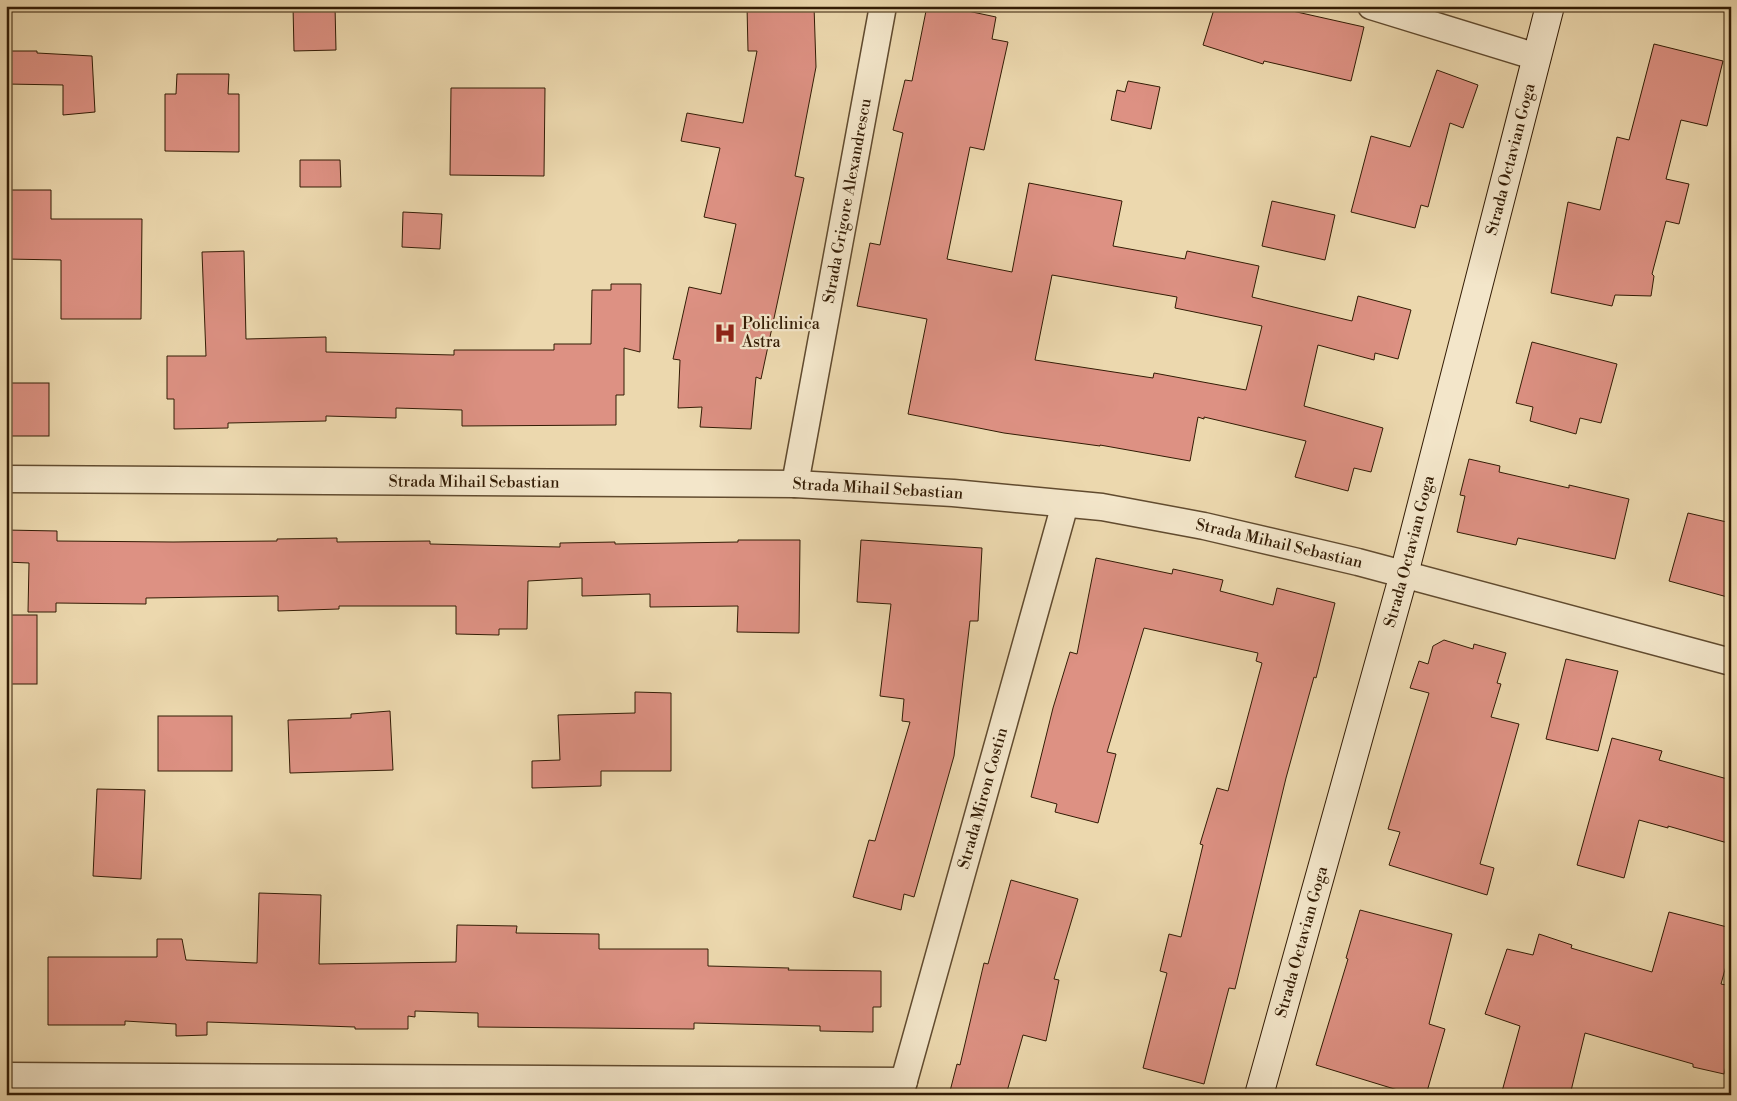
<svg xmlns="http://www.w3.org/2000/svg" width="1737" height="1101" font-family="'Libre Bodoni',serif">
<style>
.building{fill:#dd9183;stroke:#331c05;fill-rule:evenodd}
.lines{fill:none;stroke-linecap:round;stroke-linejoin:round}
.street-casing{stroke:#614b2f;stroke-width:29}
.secondary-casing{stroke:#331c05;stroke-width:30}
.street{stroke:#f3e6ca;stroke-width:26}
.secondary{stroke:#f3e6ca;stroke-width:28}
.labels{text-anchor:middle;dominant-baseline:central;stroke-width:4.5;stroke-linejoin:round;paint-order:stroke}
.street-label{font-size:16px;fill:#331c05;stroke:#f3e6ca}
.poi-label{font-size:16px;fill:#331c05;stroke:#f3e6ca;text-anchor:start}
</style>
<rect width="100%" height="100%" fill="#ecd8ae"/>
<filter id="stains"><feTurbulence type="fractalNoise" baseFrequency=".004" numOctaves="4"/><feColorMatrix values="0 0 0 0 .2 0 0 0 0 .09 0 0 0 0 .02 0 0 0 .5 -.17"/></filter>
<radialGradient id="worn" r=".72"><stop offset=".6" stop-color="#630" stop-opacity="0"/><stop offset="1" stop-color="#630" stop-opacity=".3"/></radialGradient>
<g class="building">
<polygon points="293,6 335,6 336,50 294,51"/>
<polygon points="747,6 814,6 816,67 795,176 804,178 761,379 756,377 751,429 700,427 702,407 678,408 680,360 673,359 689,287 721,294 736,224 704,217 720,148 681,141 687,113 743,123 757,51 748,51"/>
<path d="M927 6H944L996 17 992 39 1008 42 984 150 970 147 947 259 1012 272 1029 183 1122 201 1113 246 1185 259 1187 251 1259 266 1252 297 1352 321 1358 296 1411 310 1398 359 1375 353 1374 360 1318 345 1304 406 1383 428 1371 472 1354 468 1348 491 1295 477 1306 441 1204 417V419L1198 417 1190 461 1100 445V446L1004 433 908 414 927 319 857 306 870 243 880 245 903 133 893 130 905 80 912 81ZM1052 275 1177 297 1175 308 1262 326 1246 390 1154 373 1153 378 1035 360Z"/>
<polygon points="1215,6 1270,6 1364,27 1351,81 1264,61 1263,64 1203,45"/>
<polygon points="1654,44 1723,61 1707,126 1681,120 1666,179 1689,184 1679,224 1666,221 1652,274 1654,276 1651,296 1615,295 1612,306 1551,293 1568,202 1600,210 1617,137 1629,140"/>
<polygon points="6,51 37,51 37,53 92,56 95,112 63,115 63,85 6,84"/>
<polygon points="1437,70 1478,85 1463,128 1450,123 1428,207 1421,205 1415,228 1351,212 1371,136 1410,147"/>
<polygon points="177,74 229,74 228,94 239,94 239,152 165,151 165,94 176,94"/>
<polygon points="1128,81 1160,87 1151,129 1111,120 1117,90 1125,92"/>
<polygon points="451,88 545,88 544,176 450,175"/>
<polygon points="300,160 340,160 341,187 300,187"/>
<polygon points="6,190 51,190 51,219 142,219 141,319 61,319 61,260 6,259"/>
<polygon points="1272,201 1335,215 1325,260 1262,246"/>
<polygon points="403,212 442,214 440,249 402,247"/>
<polygon points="244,251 246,339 326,337 326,352 454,355 454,350 554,350 554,344 591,344 592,290 611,290 611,284 641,284 640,352 624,348 624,395 616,395 616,425 462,426 462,410 396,408 396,418 326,416 326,421 228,423 228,428 174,429 174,399 167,399 167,356 206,356 202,252"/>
<polygon points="1532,342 1617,364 1601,423 1580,418 1576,434 1530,421 1533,407 1516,403"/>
<rect x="6" y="383" width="43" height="53"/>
<polygon points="1469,459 1500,466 1499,472 1569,488 1569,485 1629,499 1615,559 1518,538 1516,545 1457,532 1465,496 1460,495"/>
<polygon points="1688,513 1731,523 1731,598 1669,581"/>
<polygon points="6,530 57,531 57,541 173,542 277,541 277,539 337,538 337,542 430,541 430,544 560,547 560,543 615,542 615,544 738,542 738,540 800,540 799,633 737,632 738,606 650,607 650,594 582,596 582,578 528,581 527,629 499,629 499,635 456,634 456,606 339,606 339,609 278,611 278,596 146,598 146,604 56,603 56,612 28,612 29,563 6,562"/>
<polygon points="861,540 982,548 978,621 970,621 954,756 914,897 904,894 901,910 853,897 869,840 875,841 910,722 902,721 904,699 880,696 891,604 857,602"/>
<polygon points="1096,558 1172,574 1173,569 1223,580 1220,591 1273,605 1277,588 1335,603 1316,678 1314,677 1286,778 1235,989 1229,988 1204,1084 1143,1068 1167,973 1160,971 1169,934 1181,937 1203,845 1200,844 1217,788 1228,791 1262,663 1256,661 1258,653 1144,628 1107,752 1116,754 1098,823 1055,812 1057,804 1031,797 1053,708 1070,652 1077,654"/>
<rect x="6" y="615" width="31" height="69"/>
<polygon points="1444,640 1473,649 1474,644 1506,653 1497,683 1501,684 1491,717 1519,724 1480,864 1494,868 1487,895 1389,865 1400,832 1388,829 1429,693 1410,688 1419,661 1428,664 1433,646"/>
<polygon points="1566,659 1618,671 1598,751 1546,739"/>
<polygon points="635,692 671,693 671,771 601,771 601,786 532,788 532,761 560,760 558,715 635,713"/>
<polygon points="390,711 393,770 290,773 288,720 351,718 351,714"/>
<rect x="158" y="716" width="74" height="55"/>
<polygon points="1612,738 1662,751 1659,760 1731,780 1731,844 1668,826 1668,828 1639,820 1624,878 1577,865"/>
<polygon points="97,789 145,790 141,879 93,876"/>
<polygon points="1011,880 1078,899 1054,979 1059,980 1046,1041 1023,1035 1006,1095 949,1095 957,1064 960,1065 984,963 988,964"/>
<polygon points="259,893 321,895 319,964 456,962 457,925 517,926 516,933 599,934 599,949 708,949 708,966 789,968 788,970 881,971 881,1007 873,1007 873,1032 820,1031 820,1026 694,1023 694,1029 478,1027 478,1013 415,1011 415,1017 408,1016 408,1029 355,1029 355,1027 207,1022 207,1035 176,1036 176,1024 125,1021 125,1025 48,1025 48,957 157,957 157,939 182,939 186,960 257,963"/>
<polygon points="1360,910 1452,934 1429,1024 1445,1029 1426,1095 1414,1095 1316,1065 1348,959 1346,958"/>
<polygon points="1669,912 1731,928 1731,948 1721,984 1731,986 1731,1046 1724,1074 1693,1067 1693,1064 1585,1033 1570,1095 1501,1095 1520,1026 1485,1014 1507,949 1533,955 1539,934 1572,945 1571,948 1652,972"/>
</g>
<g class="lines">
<g class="street-casing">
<g id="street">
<polyline points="1371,6 1537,57"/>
<path id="s1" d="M6 479 795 484 953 493 1102 507 1204 526 1358 562 1731 662"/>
<path id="s2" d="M795 484 883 6"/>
<polyline points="6,1076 904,1081"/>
<path id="s3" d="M900 1095 1065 504"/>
</g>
</g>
<g class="secondary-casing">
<g id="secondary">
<path id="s4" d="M1259 1095 1404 574 1550 6"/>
</g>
</g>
<use href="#street" class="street"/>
<use href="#secondary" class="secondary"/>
</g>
<defs>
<g id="hospital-bare" transform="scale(1.725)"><path d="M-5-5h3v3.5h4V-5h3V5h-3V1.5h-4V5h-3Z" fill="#8f2418" stroke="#f3e6ca" stroke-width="2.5" paint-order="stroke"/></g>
</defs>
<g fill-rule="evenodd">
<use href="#hospital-bare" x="725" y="333"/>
</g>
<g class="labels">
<g class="street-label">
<text stroke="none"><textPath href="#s4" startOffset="969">Strada Octavian Goga</textPath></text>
<text stroke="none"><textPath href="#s2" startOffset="288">Strada Grigore Alexandrescu</textPath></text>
<text stroke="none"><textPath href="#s1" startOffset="468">Strada Mihail Sebastian</textPath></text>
<text stroke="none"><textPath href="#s1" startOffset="872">Strada Mihail Sebastian</textPath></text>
<text stroke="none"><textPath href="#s1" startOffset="1278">Strada Mihail Sebastian</textPath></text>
<text stroke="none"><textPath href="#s4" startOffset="564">Strada Octavian Goga</textPath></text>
<text stroke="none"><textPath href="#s3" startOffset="308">Strada Miron Costin</textPath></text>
<text stroke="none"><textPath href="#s4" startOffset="159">Strada Octavian Goga</textPath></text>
</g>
<g class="poi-label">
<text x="742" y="324">Policlinica<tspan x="742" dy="18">Astra</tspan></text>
</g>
</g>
<rect width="1737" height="1101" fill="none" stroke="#ecd8ae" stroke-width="25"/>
<rect x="8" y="8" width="1722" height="1086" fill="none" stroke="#331c05" stroke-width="2.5"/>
<rect x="12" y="12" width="1712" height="1076" fill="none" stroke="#331c05"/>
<rect width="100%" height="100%" filter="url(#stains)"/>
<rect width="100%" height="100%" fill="url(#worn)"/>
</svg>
